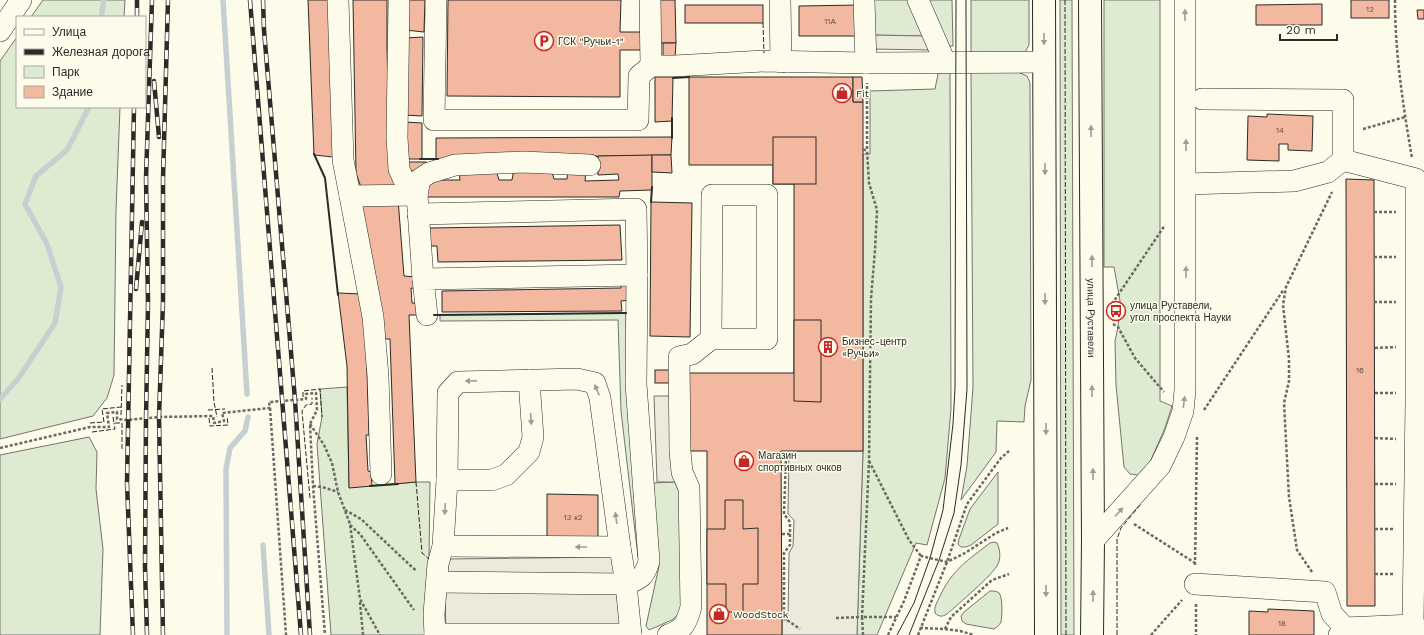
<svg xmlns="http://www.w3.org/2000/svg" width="1424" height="635" font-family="'Work Sans',sans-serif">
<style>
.green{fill:#deebd1;stroke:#74746e}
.parking{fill:#eceadb;stroke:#74746e}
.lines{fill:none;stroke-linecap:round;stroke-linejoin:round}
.stream{stroke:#c7d0d0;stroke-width:5.5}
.building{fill:#f2b8a0;stroke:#2b2b2b}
.minor-casing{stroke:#2b2b2b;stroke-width:22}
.major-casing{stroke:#2b2b2b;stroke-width:24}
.path{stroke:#6a6964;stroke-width:2.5;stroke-dasharray:3 2;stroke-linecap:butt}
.minor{stroke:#fdfbea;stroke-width:21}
.major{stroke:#fdfbea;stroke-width:22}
.tram{stroke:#2b2b2b;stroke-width:1}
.rail-casing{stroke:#2b2b2b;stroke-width:4.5}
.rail{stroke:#fdfbea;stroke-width:3;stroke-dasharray:9;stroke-linecap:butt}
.fence{stroke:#2b2b2b;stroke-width:1;stroke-dasharray:5 2;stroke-linecap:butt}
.wall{stroke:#2b2b2b;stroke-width:2}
.oneway{fill:#9e9d94}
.labels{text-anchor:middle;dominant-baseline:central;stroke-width:3;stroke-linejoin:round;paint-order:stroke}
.number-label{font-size:8px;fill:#5d4e48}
.poi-label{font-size:10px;fill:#2b2b2b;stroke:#fdfbea;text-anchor:start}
.street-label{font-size:10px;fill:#2b2b2b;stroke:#fdfbea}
</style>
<rect width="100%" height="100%" fill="#fdfbea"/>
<g class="green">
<polygon points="43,0 125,0 124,17 31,17"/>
<polygon points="869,0 912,0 927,36 870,35"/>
<polygon points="926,0 952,0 953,46 947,46"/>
<polygon points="971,0 1029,0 1029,45 1025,52 971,56"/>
<polygon points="1060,0 1072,0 1074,635 1061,635"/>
<polygon points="1104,0 1160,0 1160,401 1172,406 1165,428 1150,462 1138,475 1130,474 1124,467 1116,385 1115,341 1118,327 1120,301 1114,267 1104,267"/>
<polygon points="17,37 17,107 120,107 116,211 114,375 107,398 93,416 0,439 0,61"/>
<polygon points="939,69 950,69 951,409 945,478 927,545 916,543 877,635 857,635 863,451 863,154 870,154 870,91 935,89"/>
<polygon points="971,72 1018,72 1027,76 1030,83 1031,380 1025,406 1024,422 997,421 996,452 961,500 967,466 973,387"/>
<polygon points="626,313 628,410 639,549 638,557 621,411 618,320 440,321 440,315"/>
<polygon points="347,387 349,487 416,482 430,482 429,559 425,635 331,635 317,444 322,417 320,389"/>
<polygon points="89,437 97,452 96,489 103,549 100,635 0,635 0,455"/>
<polygon points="998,472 998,524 971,545 966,547 961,547 958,544 959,539 970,509"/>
<polygon points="675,482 681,497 683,597 680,613 672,620 649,630 646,626 659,566 652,483"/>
<path d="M994 542 997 543C1000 549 1001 558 998 564 994 574 957 605 947 614 942 617 939 617 935 613 934 607 937 602 940 596 952 570 968 560 990 543Z"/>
<path d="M990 591C994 591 997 591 999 593 1003 597 1002 617 1001 622 999 626 997 627 994 629L966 624 962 621 961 616 964 612Z"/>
</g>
<g class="parking">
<polygon points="870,35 927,36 930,50 871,49"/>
<polygon points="654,396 672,396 675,482 657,482"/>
<polygon points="789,451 863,451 857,635 782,635 782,620 788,620 789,553 793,546 794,520 788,514"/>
<polygon points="613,557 621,635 446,635 445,596 448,559"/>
</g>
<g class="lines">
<g class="stream">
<polyline points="223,0 247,394"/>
<polyline points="101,17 104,0"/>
<polyline points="0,399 18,379 55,323 61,287 47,244 25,204 36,176 67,150 89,107"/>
<polyline points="263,545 269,635"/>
<polyline points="227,635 226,469 230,448 245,431 248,417"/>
</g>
</g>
<g class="building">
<polygon points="308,0 329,0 333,157 314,155"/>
<polygon points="353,0 387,0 387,50 390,163 396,189 362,190 356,173"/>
<polygon points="407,0 425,0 424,32 405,30"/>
<polygon points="448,0 621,0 620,32 641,32 641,50 620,50 620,97 447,96"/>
<polygon points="656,0 675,0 676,43 656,43"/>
<rect x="1351" y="0" width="38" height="18"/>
<polygon points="1322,4 1322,25 1256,25 1256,5"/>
<rect x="685" y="5" width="78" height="18"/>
<polygon points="860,5 860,36 799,36 799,6"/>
<polygon points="1417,10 1424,10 1424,19 1418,19"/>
<polygon points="423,37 422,116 404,115 405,38"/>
<polygon points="663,43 676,43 675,58 663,58"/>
<polygon points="655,77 673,77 672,121 655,122"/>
<polygon points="689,77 853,77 853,102 863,102 863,451 781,451 782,635 707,635 707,451 690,451 689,373 794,373 794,184 773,184 773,165 689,165"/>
<polygon points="853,77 862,77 863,102 853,102"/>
<polygon points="1267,114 1313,116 1312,151 1288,150 1288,144 1279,144 1279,161 1247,160 1248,116 1267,117"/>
<polygon points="405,122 422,123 422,159 406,159"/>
<polygon points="672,137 671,155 436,159 436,138"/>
<rect x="773" y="137" width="43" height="47"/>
<polygon points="652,155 652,190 620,191 619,197 426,197 426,180 460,180 459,171 496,170 499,180 512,180 514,169 551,168 554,179 567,179 568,169 586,171 585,181 619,180 618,174 598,175 598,156"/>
<polygon points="652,155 671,155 672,173 652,172"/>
<rect x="405" y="162" width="21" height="9"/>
<polygon points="1346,179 1374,180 1375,606 1347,606"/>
<polygon points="398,199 404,276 416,277 418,289 411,288 412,303 420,303 420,315 409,315 416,482 395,484 390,339 385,339 377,283 372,284 361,201"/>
<polygon points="651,202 692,203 690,337 650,336"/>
<polygon points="620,225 622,260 438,262 437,246 428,246 428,228"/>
<polygon points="621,283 628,283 629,300 621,301 622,311 442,312 442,291 621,288"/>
<polygon points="338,293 362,294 366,340 369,435 366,435 368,471 371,472 372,486 349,488 347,366"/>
<polygon points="794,320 821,320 821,402 794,401"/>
<rect x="655" y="370" width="15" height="13"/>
<polygon points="547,494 598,495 598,540 547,539"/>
<polygon points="725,500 743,500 743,529 758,528 758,584 743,584 743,612 726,612 726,584 707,584 707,529 725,529"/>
<polygon points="1268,609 1314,611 1314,635 1249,635 1249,611 1268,612"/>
</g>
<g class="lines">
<g class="minor-casing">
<g id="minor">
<polyline points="338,0 343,160 350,196 417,195 420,179 429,173 455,165 523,162 590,165"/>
<polyline points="399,0 397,138 399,169 403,178 417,195 423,279"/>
<polyline points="436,0 434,120 638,120 639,76 651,66 674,66 764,61 866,63 1044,62"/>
<polyline points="650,0 651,66"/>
<polyline points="780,0 781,62"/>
<polyline points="864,0 866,63"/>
<polyline points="918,0 945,62"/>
<polyline points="0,31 21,0"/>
<polyline points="1202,99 1343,100 1343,160"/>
<polyline points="1186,184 1294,181 1328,172 1343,160 1416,179 1416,402 1413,625 1424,632"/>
<polyline points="350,196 373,317 378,376 381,474"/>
<path d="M418 214 636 209 637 275 636 384 649 561C645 576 641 579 626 584L437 582"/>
<polyline points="427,315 423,279 637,275"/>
<polyline points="447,480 492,480 506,475 529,452 533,437 529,380"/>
<polyline points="1093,541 1160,466 1174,437 1183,411 1185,390 1185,0"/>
<polyline points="443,546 620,547"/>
<polyline points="1195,584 1325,592 1332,614 1345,628"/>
<polyline points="435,634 631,634"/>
<polyline points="435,635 434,614 438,564 443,546 447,480 448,393 458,382 577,379 595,383 600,398 620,547 626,584 631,635"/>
<path d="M668 635C684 630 687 622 691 607L689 488 682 472 680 451 679 357 692 354 711 339 712 195H767V339H711"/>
<polyline points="1339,635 1345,628 1413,625"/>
</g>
</g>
<g class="major-casing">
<g id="major">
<polyline points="1044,0 1046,635"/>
<path id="s1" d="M1090 0 1093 541 1092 635"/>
</g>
</g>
<g class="path">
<path d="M1395 0C1395 53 1403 106 1412 158"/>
<polyline points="1363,129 1405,117"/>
<polyline points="863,150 867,150 867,83"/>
<polyline points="1374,212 1396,212"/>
<polyline points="1374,257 1396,257"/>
<polyline points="1374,302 1396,302"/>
<polyline points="1112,304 1165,225"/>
<polyline points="1113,324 1118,327 1135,358 1164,392"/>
<polyline points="1375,348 1396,347"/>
<polyline points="1375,393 1396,393"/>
<polyline points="270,408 286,635"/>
<polyline points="1204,410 1284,289"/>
<polyline points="310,424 324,445 332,463 338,492 350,524 360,599 380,635"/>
<polyline points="1375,438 1396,439"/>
<polyline points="0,448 90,427 109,427 107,413 117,412 117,419 127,420 159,417 213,416 214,423 224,421 222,413 270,408 269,402 306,399 306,394 316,393 317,410 310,424 313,486 325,635"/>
<polyline points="786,456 784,514 790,522 790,545 784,553 784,618 800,629"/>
<polyline points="869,461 909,540 921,556"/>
<polyline points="1375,484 1396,484"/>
<polyline points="313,486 322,487 338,492"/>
<polyline points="345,510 361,519 413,568 417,571"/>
<polyline points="1134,524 1195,563"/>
<polyline points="350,525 360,534 414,610"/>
<polyline points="1375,529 1395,529"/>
<polyline points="782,534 790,534"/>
<polyline points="1195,565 1197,436"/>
<polyline points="1312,572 1297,550 1289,497 1284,403 1289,381 1289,359 1283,305 1286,287 1332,192"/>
<polyline points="1375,574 1395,574"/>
<polyline points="360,602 363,635"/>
<polyline points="1196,604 1196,635"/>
<polyline points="836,618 862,617 869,461 871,298 875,250 877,210 869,183 867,150"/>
<polyline points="920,628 945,629 951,617 992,580 1009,574"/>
<polyline points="945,629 960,631 974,635"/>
<polyline points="863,635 862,617 896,617"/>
<polyline points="888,635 904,601 921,556 947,562 965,553 996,533 1008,528"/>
<polyline points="918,635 947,562 967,504 1001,458 1009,451"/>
<polyline points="1151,635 1182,600"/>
</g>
<use href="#minor" class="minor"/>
<use href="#major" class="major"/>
<g class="tram">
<polyline points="897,635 914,603 930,558 943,510 953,424 955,388 956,0"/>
<polyline points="909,635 939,560 954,513 961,465 967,389 966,0"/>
</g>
<g class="rail-casing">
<g id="rail">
<path d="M250 0C266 212 285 423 301 635"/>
<polyline points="263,0 264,30 295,400 310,635"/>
<polyline points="137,17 137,0"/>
<polyline points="154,81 159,137"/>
<polyline points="136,289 142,222"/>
<polyline points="133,635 127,483 134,107"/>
<polyline points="147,635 145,567 146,419 148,303 146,178 152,0"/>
<polyline points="163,635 159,417 163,302 163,179 168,0"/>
</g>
</g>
<use href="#rail" class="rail"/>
<g class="fence">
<polyline points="1065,0 1066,635"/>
<polyline points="763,23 764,53"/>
<polyline points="212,368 214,402 217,417"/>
<polyline points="303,397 303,391 320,389 322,417"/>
<polyline points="208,410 225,409"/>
<polyline points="121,415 122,385"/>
<polyline points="113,417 114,423 122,423 122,450"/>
<polyline points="209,418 210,426 228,425 227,416"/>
<polyline points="90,423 104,422 102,409 121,407"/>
<polyline points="92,432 115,429 114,423"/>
<polyline points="416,482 422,553 429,559"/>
<polyline points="310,498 302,411 306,405 312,404 312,398"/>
<polyline points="1117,635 1117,539 1121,528 1141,504"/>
</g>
<g class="wall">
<polyline points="673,78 689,77"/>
<polyline points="672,138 672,118"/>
<polyline points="314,154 325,178 338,295"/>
<polyline points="420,159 438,159"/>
<polyline points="651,202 652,187"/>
<polyline points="434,315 626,313"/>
<polyline points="370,486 398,484"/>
</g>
</g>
<defs><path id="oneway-solid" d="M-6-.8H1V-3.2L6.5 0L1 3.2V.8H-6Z"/></defs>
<g class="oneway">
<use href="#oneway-solid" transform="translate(1185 15) rotate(-90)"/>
<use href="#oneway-solid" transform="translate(1044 39) rotate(90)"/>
<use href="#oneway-solid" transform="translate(1091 131) rotate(-90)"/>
<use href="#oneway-solid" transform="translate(1186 145) rotate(-90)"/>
<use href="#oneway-solid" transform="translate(1045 169) rotate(90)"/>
<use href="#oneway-solid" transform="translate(1092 261) rotate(-90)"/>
<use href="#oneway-solid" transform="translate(1186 272) rotate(-90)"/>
<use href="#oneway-solid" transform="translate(1045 299) rotate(90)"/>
<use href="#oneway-solid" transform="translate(471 381) rotate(179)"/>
<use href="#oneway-solid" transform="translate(597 390) rotate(-113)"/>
<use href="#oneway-solid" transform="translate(1092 391) rotate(-90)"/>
<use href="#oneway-solid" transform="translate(1184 402) rotate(-83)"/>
<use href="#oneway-solid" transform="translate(531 419) rotate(86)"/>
<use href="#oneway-solid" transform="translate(1046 429) rotate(90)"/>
<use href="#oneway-solid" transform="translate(1093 474) rotate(-90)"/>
<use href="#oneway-solid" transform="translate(445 509) rotate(93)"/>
<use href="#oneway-solid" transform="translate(1119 512) rotate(-48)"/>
<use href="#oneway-solid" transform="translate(616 518) rotate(-98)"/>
<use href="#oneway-solid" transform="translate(581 547) rotate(-180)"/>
<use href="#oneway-solid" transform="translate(1046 591) rotate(90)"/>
<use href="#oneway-solid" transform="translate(1093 596) rotate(-89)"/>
</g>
<defs>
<g id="parking-ring" transform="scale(1)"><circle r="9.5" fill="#fdfbea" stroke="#c62828" stroke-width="1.5"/><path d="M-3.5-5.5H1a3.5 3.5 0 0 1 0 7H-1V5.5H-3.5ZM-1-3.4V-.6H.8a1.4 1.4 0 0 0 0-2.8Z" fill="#c62828"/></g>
<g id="shop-ring" transform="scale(1)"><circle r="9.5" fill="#fdfbea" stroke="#c62828" stroke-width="1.5"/><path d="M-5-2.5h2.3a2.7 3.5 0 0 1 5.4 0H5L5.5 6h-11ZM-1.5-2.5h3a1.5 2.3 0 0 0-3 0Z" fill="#c62828"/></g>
<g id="bus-ring" transform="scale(1)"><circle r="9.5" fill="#fdfbea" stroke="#c62828" stroke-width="1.5"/><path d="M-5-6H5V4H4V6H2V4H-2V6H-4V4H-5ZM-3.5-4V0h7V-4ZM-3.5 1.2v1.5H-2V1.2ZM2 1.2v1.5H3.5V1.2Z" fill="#c62828"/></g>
<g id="building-ring" transform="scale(1)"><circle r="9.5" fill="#fdfbea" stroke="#c62828" stroke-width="1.5"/><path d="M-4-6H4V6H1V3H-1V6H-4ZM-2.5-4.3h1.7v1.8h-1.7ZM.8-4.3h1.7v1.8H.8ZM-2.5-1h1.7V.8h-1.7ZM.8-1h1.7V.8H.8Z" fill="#c62828"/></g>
</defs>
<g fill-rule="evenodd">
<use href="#parking-ring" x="544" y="41"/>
<use href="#shop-ring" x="842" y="93"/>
<use href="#bus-ring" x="1116" y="311"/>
<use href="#building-ring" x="828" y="347"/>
<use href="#shop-ring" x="744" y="461"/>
<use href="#shop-ring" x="719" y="614"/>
</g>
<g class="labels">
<g class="number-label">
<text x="1370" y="9">12</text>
<text x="830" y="21">11А</text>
<text x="1280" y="130">14</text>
<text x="1360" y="370">16</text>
<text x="573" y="517">13 к2</text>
<text x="1282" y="623">18</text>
</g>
<g class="poi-label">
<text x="558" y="41">ГСК "Ручьи-1"</text>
<text x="856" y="93">Fit</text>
<text x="1130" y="305">улица Руставели,<tspan x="1130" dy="12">угол проспекта Науки</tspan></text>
<text x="842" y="341">Бизнес-центр<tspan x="842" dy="12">«Ручьи»</tspan></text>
<text x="758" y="455">Магазин<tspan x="758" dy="12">спортивных очков</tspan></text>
<text x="733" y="614">WoodStock</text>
</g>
<g class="street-label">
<text stroke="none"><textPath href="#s1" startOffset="318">улица Руставели</textPath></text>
</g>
</g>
<rect x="16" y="16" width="130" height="92" fill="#fdfbea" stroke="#a9a89e"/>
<rect x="24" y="29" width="20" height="6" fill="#fdfbea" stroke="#a9a89e"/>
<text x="52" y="36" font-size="12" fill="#2b2b2b">Улица</text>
<rect x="24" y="49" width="20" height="6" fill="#2b2b2b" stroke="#a9a89e"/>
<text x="52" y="56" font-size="12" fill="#2b2b2b">Железная дорога</text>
<rect x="24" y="66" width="20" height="12" fill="#deebd1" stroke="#a9a89e"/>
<text x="52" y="76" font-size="12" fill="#2b2b2b">Парк</text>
<rect x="24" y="86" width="20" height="12" fill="#f2b8a0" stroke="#a9a89e"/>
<text x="52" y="96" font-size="12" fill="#2b2b2b">Здание</text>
<path d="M1280 34v6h57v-6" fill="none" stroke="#2b2b2b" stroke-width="2"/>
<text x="1286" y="34" font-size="12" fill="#2b2b2b" stroke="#fdfbea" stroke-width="3" paint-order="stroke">20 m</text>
</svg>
